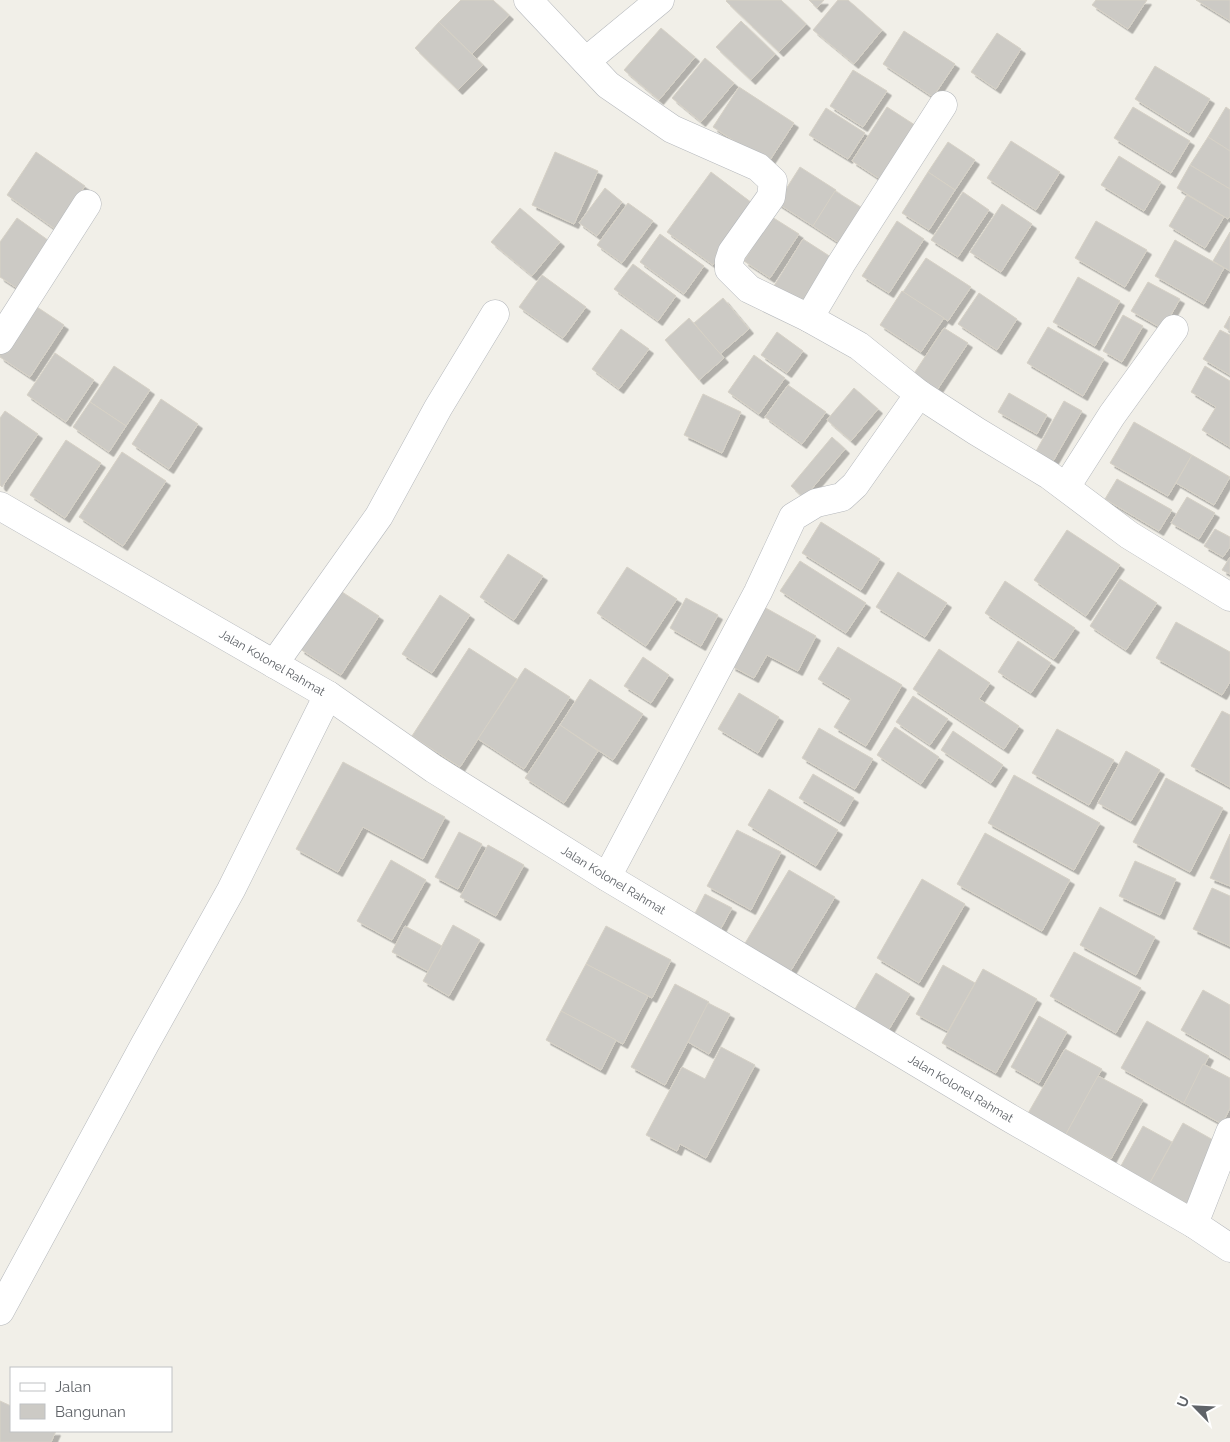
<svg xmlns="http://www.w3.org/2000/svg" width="1230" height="1442" font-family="Raleway,sans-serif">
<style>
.building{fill:#cccac5;stroke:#d6d1c6;filter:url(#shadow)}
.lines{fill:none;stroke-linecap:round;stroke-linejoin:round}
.minor-casing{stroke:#b5b8bc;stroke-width:29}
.minor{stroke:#fff;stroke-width:28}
.labels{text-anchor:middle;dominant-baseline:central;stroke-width:4;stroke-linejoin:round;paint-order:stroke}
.street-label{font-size:12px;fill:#5f6368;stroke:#fff}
</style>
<defs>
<filter id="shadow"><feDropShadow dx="4.5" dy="4.5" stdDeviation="0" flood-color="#0004"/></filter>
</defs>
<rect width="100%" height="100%" fill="#f1efe8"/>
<g class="building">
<polygon points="461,0 493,0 509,15 472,54 439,22"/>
<polygon points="727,0 781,0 806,24 779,52 726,1"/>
<polygon points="809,0 824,0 817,8"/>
<polygon points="838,0 848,0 882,30 854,64 813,30"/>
<polygon points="1096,0 1147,0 1128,29 1092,5"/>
<polygon points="1196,0 1230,0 1230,21"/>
<polygon points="741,21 775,54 751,80 716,47"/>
<polygon points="439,22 483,65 458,90 415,48"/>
<polygon points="661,28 695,57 659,100 624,70"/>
<polygon points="904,31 955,64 933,97 883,64"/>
<polygon points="997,33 1021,49 996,89 971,72"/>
<polygon points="705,58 734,83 701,122 672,98"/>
<polygon points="1155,66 1210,99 1189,133 1135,99"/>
<polygon points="853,70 887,91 863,127 830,106"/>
<polygon points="739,87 794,123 768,163 713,127"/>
<polygon points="887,107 921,129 886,183 852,161"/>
<polygon points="1133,107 1190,141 1171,173 1114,138"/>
<polygon points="1226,107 1230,110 1230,151 1208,137"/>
<polygon points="826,108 865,133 848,159 809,135"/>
<polygon points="1208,137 1230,151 1230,189 1190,165"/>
<polygon points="1011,141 1060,172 1036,210 987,178"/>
<polygon points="948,142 975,160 955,190 928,172"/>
<polygon points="36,152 85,186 55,229 7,195"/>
<polygon points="555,152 598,171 574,224 532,205"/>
<polygon points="1119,156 1161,182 1144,211 1101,185"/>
<polygon points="1190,165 1230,189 1230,216 1228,219 1177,188"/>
<polygon points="800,167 836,190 813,226 777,203"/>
<polygon points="711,172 756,206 713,265 667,232"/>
<polygon points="928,172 955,190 929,230 902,213"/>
<polygon points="605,188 622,202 597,236 579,223"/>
<polygon points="835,191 864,209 842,245 813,226"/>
<polygon points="963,192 989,210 958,257 931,240"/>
<polygon points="1187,195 1224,217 1205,248 1169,226"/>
<polygon points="628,203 653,221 622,263 597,245"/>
<polygon points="1002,204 1032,224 1001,272 970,252"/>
<polygon points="520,208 560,242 532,276 491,242"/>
<polygon points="772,217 799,234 770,278 744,261"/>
<polygon points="17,218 52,243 20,290 0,277 0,242"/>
<polygon points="897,221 924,239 889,293 862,276"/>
<polygon points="1096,221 1147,250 1125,287 1075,258"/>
<polygon points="1230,232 1230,271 1213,261"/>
<polygon points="660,234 704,266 684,294 640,262"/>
<polygon points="803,239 834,259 804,306 774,286"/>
<polygon points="1175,240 1224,268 1204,304 1155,276"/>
<polygon points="926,258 971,287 948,321 903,292"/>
<polygon points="633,264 676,296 658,321 614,289"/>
<polygon points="542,275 586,307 563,338 519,307"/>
<polygon points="1078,277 1120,301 1095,346 1053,322"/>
<polygon points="1148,282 1180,299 1163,329 1131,311"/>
<polygon points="902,291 944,318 921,352 880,325"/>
<polygon points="979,293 1017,319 997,350 958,324"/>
<polygon points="723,298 749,329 720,354 694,323"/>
<polygon points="31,303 64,325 30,377 0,357 0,350"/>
<polygon points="1123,315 1143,326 1122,362 1103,351"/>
<polygon points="1230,316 1230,331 1224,327"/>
<polygon points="689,318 724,358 699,380 665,340"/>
<polygon points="1048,327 1104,359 1083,396 1027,363"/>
<polygon points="944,328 968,343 937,390 913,375"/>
<polygon points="621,329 649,349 619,389 592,369"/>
<polygon points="1220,330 1230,335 1230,375 1203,359"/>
<polygon points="777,332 803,351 787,373 761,355"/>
<polygon points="55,353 94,380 66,422 27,395"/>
<polygon points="754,355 785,378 759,414 728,392"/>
<polygon points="114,366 150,390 126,426 90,402"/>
<polygon points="1205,366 1230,381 1230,447 1202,430 1216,407 1191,392"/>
<polygon points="788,385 826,412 802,444 765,417"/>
<polygon points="854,388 878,409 851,441 827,420"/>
<polygon points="1009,393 1047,415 1037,434 998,412"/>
<polygon points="703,394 741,412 722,453 684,435"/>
<polygon points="161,399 198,424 169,469 132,444"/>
<polygon points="1064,401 1082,411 1052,463 1035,453"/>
<polygon points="90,402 126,426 109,452 73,427"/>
<polygon points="5,411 38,434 2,487 0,485 0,418"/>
<polygon points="1134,422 1192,455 1168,496 1110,463"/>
<polygon points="832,437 845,449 804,498 791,486"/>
<polygon points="66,440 101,463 65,518 30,495"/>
<polygon points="122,452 166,481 123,546 79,517"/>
<polygon points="1192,455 1230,477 1214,505 1176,483"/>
<polygon points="1117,479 1172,510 1159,531 1105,499"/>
<polygon points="1187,497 1215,513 1199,539 1171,523"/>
<polygon points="821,522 880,559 861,590 802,553"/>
<polygon points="1215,529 1230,537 1230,547 1223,557 1204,546"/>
<polygon points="1067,530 1120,565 1086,616 1034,580"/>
<polygon points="508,554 543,576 514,620 480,597"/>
<polygon points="1230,557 1230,574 1222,570"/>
<polygon points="800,561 866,603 846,633 780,591"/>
<polygon points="627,567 677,599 646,646 597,613"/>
<polygon points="898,572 947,603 925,637 876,607"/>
<polygon points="1120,579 1157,603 1126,650 1090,626"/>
<polygon points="1005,581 1075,628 1054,659 985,613"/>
<polygon points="339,590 379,616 341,675 300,649"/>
<polygon points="440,595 470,615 432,673 402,654"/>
<polygon points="686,598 718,615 701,646 670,628"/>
<polygon points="764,607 816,636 798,671 767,655 754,678 731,666"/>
<polygon points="1176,622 1230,652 1230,682 1222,695 1156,658"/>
<polygon points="1018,641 1051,663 1031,693 998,672"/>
<polygon points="838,647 902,685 866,746 834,727 851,699 818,679"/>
<polygon points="469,648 517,679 460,767 412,736"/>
<polygon points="939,649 990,683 979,699 1019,726 1004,749 913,689"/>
<polygon points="643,657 669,675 651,703 624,686"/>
<polygon points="525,668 570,697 524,769 478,739"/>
<polygon points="590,679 643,714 613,760 560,725"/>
<polygon points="739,693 779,717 758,753 718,729"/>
<polygon points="913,696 948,719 930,745 896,722"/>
<polygon points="1222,711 1230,715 1230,787 1191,766"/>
<polygon points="560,725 598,751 564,803 525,778"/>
<polygon points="895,727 939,757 921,784 877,755"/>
<polygon points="819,728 873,759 855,789 802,758"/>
<polygon points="1057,729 1114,760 1089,805 1032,773"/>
<polygon points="953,731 1003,765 991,783 941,750"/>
<polygon points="1126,751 1160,770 1131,821 1098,803"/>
<polygon points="343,762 445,817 423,859 363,827 338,872 296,849"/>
<polygon points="813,774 854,798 840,822 799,798"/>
<polygon points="1014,775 1100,823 1074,870 988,823"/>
<polygon points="1166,778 1223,808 1190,872 1133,842"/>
<polygon points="769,789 838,830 816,866 748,825"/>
<polygon points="737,830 781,852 751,910 707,886"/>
<polygon points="459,832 482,844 458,889 435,877"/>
<polygon points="985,833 1070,880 1042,931 957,884"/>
<polygon points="1230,834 1230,886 1210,878"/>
<polygon points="488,845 524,865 496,916 460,897"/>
<polygon points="391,860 426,880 392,940 357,921"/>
<polygon points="1135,861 1176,879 1160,915 1119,896"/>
<polygon points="789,870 835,897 790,972 744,945"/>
<polygon points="922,879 965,904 919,983 877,958"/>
<polygon points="1212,888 1230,896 1230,946 1193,929"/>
<polygon points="705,894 732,908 719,932 692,919"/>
<polygon points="1100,907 1155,937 1136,975 1080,945"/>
<polygon points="453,925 480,940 449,996 423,981"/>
<polygon points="405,926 442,946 428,971 392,952"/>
<polygon points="606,926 671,960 652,998 586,964"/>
<polygon points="1074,952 1141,988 1116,1033 1050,996"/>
<polygon points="586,964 648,996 623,1044 561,1011"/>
<polygon points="943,965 975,983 948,1031 916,1014"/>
<polygon points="983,969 1037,999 996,1073 942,1043"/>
<polygon points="876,973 910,994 882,1041 848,1021"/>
<polygon points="675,984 709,1002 665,1085 631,1067"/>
<polygon points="1203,990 1230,1005 1230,1058 1181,1030"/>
<polygon points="708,1003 730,1014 709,1054 688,1042"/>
<polygon points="561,1011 616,1040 601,1070 546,1040"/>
<polygon points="1039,1016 1067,1032 1039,1083 1011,1067"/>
<polygon points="1147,1021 1209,1056 1184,1103 1121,1068"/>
<polygon points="721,1047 755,1065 706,1158 680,1144 677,1151 646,1135 682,1067 705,1079"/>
<polygon points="1065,1049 1102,1069 1061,1143 1023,1122"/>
<polygon points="1203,1064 1230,1078 1230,1108 1222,1124 1184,1103"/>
<polygon points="1098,1076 1143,1100 1111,1159 1066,1134"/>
<polygon points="1183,1123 1222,1145 1187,1207 1148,1186"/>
<polygon points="1143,1126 1172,1142 1148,1186 1117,1173"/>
<polygon points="0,1401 11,1406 11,1431 56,1431 51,1442 0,1442"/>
</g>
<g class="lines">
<g class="minor-casing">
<g id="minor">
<polyline points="528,0 608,85 672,129 758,167 773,181 771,197 732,252 729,261 729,269 749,289 809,318 859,346 900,379 919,394 976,431 1049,475 1129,535 1230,597"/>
<polyline points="586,61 660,0"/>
<polyline points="809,318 841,264 943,105"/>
<polyline points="0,340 87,204"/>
<polyline points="1066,487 1112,415 1174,329"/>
<path id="s1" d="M0 506 328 695 434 769 607 877 1008 1117 1194 1224 1230 1248"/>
<polyline points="274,664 379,516 438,408 495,314"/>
<polyline points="607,877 758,592 793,517 816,503 842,497 855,485 919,394"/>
<polyline points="1194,1224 1230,1132"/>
<polyline points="0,1311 145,1044 231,890 328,695"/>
</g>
</g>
<use href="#minor" class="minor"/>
</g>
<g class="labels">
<g class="street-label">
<text stroke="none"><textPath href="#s1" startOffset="314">Jalan Kolonel Rahmat</textPath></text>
<text stroke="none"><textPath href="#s1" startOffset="719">Jalan Kolonel Rahmat</textPath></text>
<text stroke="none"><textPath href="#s1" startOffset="1124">Jalan Kolonel Rahmat</textPath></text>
</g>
</g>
<rect x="10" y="1367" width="162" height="65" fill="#ffffff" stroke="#bfc1c3"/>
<rect x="20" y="1383" width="25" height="8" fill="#ffffff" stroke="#bfc1c3"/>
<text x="55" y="1392" font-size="15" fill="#5f6368">Jalan</text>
<rect x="20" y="1404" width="25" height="15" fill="#cccac5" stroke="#bfc1c3"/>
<text x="55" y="1417" font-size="15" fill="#5f6368">Bangunan</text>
<g transform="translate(1195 1407) rotate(294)" stroke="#ffffff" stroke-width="4" paint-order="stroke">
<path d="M0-4L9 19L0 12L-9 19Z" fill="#5f6368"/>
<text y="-8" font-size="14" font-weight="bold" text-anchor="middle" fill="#5f6368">U</text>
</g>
</svg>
